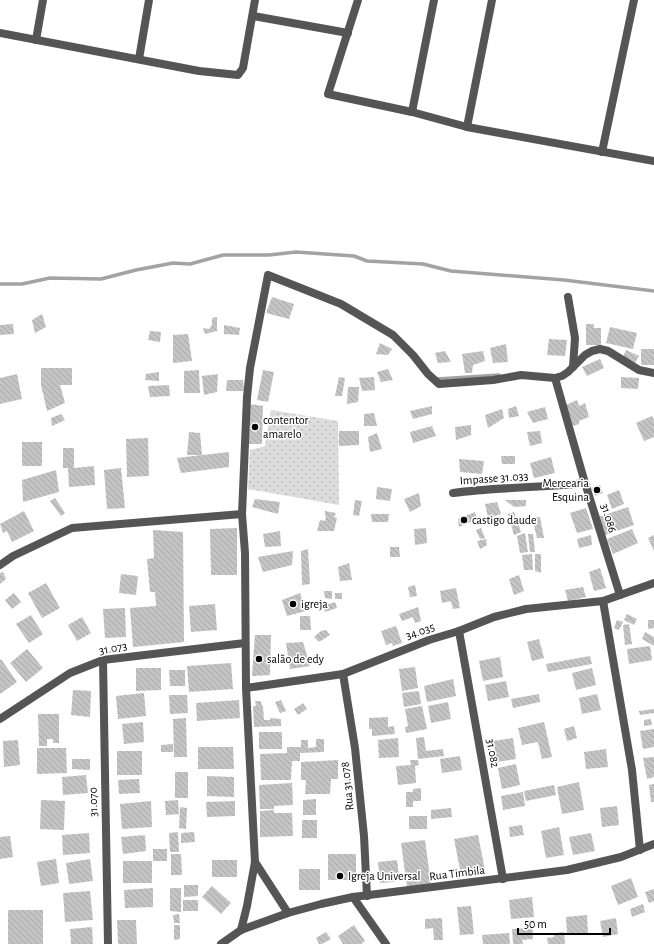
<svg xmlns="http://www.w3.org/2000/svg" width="654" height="944" font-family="'Alegreya Sans',sans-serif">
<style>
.grass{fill:url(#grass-dots)}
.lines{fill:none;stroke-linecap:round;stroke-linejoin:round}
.stream{stroke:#a3a3a3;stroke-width:3.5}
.building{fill:url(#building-back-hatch)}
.street{stroke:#555;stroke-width:8}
.poi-dot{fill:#000;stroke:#fff;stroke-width:1.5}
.labels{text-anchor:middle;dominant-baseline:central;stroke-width:3;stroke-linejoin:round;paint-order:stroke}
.poi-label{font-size:12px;fill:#000;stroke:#fff;text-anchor:start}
.street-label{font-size:12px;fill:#000;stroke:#fff}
</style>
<defs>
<pattern id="grass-dots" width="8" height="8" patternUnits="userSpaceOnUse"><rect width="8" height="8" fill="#dcdcdc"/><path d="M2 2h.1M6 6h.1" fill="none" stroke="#bbb" stroke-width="1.8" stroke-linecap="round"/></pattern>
<pattern id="building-back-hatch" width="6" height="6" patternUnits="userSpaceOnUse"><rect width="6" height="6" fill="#c4c4c4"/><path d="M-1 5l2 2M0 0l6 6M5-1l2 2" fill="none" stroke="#a7a7a7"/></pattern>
</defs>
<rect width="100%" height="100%" fill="#fff"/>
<polygon class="grass" points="271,410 338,421 339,505 248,489 250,450 265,446"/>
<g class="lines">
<g class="stream">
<polyline points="0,284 22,284 50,278 101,279 136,270 173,263 190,264 223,255 269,255 296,252 354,256 367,261 423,264 451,271 564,280 654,291"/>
<polyline points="437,379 499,375"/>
</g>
</g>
<g class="building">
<polygon points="272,297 294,304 289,319 266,313"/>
<polygon points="42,314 46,327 35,333 32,320"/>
<polygon points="217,317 217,331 205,334 203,328 209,329 212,325 212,318"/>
<polygon points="13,324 14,334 0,335 0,325"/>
<polygon points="586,324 594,324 594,328 601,328 601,345 586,345"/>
<polygon points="224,325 240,328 239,335 224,334"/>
<polygon points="610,327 637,333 633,349 606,343"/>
<polygon points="150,331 161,332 160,342 148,340"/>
<polygon points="188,334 192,361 173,363 173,335"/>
<polygon points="549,339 567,340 565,356 547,355"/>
<polygon points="380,343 392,349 388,355 376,354"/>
<polygon points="506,344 508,362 493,363 490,348"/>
<rect x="641" y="349" width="13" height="16"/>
<polygon points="626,350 639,356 635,363 623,357"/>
<polygon points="445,351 451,362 438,363 435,353"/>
<polygon points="483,351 485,361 473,365 472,373 465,373 462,354"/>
<polygon points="600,359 604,368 587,376 582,367"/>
<polygon points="41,368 72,368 72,385 60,385 65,403 47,411 41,385"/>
<polygon points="388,369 393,380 381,382 377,372"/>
<polygon points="199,370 200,393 184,393 184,371"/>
<polygon points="263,370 274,372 268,402 257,400"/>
<polygon points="159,372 159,381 145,380 146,374"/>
<polygon points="17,374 22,399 0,404 0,378"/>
<polygon points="218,374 217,392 204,395 202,376"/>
<polygon points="339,377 345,378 342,396 335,396"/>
<polygon points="374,377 375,390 362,391 359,378"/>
<polygon points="621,377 639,378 638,389 621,388"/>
<polygon points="227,380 243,380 244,391 226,391"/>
<polygon points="169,385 170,396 150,397 148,386"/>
<polygon points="348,387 359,387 358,402 347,404"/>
<polygon points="577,400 579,406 585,403 589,417 579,421 579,424 573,426 566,405"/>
<polygon points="250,404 263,406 262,444 249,444"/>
<polygon points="432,406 432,414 413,419 410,411"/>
<polygon points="516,406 519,416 509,418 508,409"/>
<polygon points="545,407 548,419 533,423 527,412"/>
<polygon points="502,409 504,418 488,428 485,415"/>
<polygon points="374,413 377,426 364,426 364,414"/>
<polygon points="61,414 65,420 52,426 51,418"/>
<polygon points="652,416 654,420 654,437 644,441 636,423"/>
<polygon points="471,425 471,435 456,440 455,427"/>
<polygon points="432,426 436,436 413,443 410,432"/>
<polygon points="339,431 359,431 359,445 339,446"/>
<polygon points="540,431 542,443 530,446 527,432"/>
<polygon points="189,432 200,433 202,455 229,452 229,467 181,473 177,458 202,455 187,455"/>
<polygon points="377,433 382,449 370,452 368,437"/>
<polygon points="148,438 149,476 127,477 126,439"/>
<rect x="22" y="442" width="20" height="24"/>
<polygon points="63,448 74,448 74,468 94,466 95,485 69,487 68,468 63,468"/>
<polygon points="501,456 515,456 515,464 502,464"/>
<polygon points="551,457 555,473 534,478 530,463"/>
<polygon points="459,459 484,461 482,474 460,472"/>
<polygon points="121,468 125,508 107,509 104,470"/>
<polygon points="56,470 59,492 23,502 22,480"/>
<polygon points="600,485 603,493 595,496 591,488"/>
<polygon points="377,487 392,489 390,501 376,499"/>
<polygon points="619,490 624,504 612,509 607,495"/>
<polygon points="419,493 421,506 410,512 404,499"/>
<polygon points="55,498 65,513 61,516 50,501"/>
<polygon points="255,499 280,502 278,514 252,507"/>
<polygon points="355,500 362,501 359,516 353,515"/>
<polygon points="505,500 526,500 526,506 514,507"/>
<polygon points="497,502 501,514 488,518 485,504"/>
<polygon points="628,507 634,525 605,535 598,517"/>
<polygon points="586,508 593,529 577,533 570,513"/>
<polygon points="24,511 34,531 12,542 7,531 3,533 0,524"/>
<polygon points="325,511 336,513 334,517 337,518 334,531 317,531 320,520 325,521 326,516 325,515"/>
<polygon points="475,512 477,519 459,527 458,519"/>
<polygon points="514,512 521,532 514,535 508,514"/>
<polygon points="371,514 389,514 388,522 372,522"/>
<polygon points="532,517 540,517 544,538 537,538"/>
<polygon points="237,528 237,575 211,575 210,529"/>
<polygon points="426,528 427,543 415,545 414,529"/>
<polygon points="481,528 485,538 480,539 476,530"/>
<polygon points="632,529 638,543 613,554 607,539"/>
<polygon points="153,530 183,532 184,642 133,647 130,608 156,606 155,592 150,592 147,559 154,558"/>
<polygon points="280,531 281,546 265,547 263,534"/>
<polygon points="525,533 528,552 520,553 517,536"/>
<polygon points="528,534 533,534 535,552 530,552"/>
<polygon points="591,535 592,545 579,548 577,539"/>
<polygon points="654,535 654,551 648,538"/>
<polygon points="486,539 487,545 480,549 477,541"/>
<polygon points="390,547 399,547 400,557 390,557"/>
<polygon points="308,549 310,584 302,585 301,551"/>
<polygon points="293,551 292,565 263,572 258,557"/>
<polygon points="532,554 533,570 524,570 522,555"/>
<polygon points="535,554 541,554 541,573 535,571"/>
<polygon points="349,563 352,580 340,581 338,567"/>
<polygon points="600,568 606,588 594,591 589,572"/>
<polygon points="3,572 6,579 0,584 0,573"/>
<polygon points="121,574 138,576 136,595 119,593"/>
<polygon points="519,575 524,591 514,595 509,579"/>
<polygon points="46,583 60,608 42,618 28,593"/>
<polygon points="415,585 417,596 410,597 408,587"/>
<polygon points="583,587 586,597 568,601 565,590"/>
<polygon points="456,588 460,608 453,609 451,601 442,603 440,591"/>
<polygon points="324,591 332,591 332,599 325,598"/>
<polygon points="14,593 21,602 12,609 5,600"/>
<polygon points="300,593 306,611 287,616 282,600"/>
<rect x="335" y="593" width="7" height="6"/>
<polygon points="335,602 337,608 325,612 323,606"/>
<polygon points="215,604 217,630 191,632 189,606"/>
<polygon points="418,607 421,621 415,623 413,617 402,621 399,614"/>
<polygon points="125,608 126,637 105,638 103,609"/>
<polygon points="627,614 637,619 634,625 624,620"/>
<polygon points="31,615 43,634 29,643 16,624"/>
<polygon points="300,616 310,616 311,630 300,630"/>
<polygon points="82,617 91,633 77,641 68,625"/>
<polygon points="617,620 623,622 619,630 614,628"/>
<polygon points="648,620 654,620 654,628 648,629"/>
<polygon points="629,624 632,644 625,645 623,625"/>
<polygon points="396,626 402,643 393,646 392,643 386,645 381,631"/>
<polygon points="326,630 330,635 319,642 314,637 321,631"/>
<polygon points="645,632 654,637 654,646 642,639"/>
<polygon points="255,635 271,635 270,675 252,676"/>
<polygon points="539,639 544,658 532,661 527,642"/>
<polygon points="303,642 310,666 290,669 286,643"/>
<polygon points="650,646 652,660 629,664 627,649"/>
<polygon points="27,649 43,668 26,682 10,663"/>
<polygon points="590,656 592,664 548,672 546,664"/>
<polygon points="500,657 503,677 483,681 479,661"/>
<polygon points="1,659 17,682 0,694 0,660"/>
<polygon points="231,663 233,689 189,692 187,666"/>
<polygon points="415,667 418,688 402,691 399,669"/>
<polygon points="136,668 161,668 161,690 136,691"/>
<polygon points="592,668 596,685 576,690 572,673"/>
<polygon points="169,670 185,670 185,686 170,686"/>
<polygon points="453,679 456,696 427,702 424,686"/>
<polygon points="506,681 509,697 488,701 485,685"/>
<polygon points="73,690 91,691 90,717 71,715"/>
<polygon points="419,691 421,704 404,707 402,693"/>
<polygon points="144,693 146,716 118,719 116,696"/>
<polygon points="539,694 540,702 513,708 511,699"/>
<polygon points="597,694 601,710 582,714 579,698"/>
<polygon points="169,695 187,695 188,713 170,714"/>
<polygon points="239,700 240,718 197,721 196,703"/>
<polygon points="281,700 286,711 280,713 275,702"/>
<polygon points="255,701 261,701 262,706 263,706 264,720 270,720 270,718 281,719 281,726 254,727 253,706 256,706"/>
<polygon points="448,702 451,719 431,723 428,706"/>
<polygon points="303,703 307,709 298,715 294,709"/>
<polygon points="422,706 427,729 406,733 405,727 408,726 405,709"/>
<polygon points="654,709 654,713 640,715 639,711"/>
<polygon points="38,714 59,714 59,743 53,743 53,739 47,739 47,746 39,746"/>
<polygon points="388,717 388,727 394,726 395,734 372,736 372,729 369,729 369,718"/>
<polygon points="186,718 187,757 174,757 173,719"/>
<polygon points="651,719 652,725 644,726 644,720"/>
<polygon points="143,722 144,742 124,744 122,724"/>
<polygon points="544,722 552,757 542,759 538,742 522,745 518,728"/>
<polygon points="574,726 577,738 567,741 564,729"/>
<polygon points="654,729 654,747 643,749 640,731"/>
<rect x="259" y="732" width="23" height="17"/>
<polygon points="424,737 426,751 443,749 444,756 418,759 416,738"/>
<polygon points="398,738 399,757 379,758 378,740"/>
<polygon points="513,738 516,759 497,762 493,741"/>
<polygon points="316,739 324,739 324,752 300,753 300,761 292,761 291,780 261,780 260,754 287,753 287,747 301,747 301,740 308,740 308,748 316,747"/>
<polygon points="18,740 20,765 4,767 3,741"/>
<polygon points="173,744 173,752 161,752 161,745"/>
<polygon points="198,747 233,747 234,769 198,769"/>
<polygon points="37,748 66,748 67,773 37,774"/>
<polygon points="606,749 608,767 586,769 584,752"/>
<rect x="117" y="751" width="25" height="24"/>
<polygon points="460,756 462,770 442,773 440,759"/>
<polygon points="654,757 654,777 647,779 643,758"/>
<polygon points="72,759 90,759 90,770 72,769"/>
<polygon points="338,760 338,779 331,779 330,794 305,794 306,780 301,780 301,762"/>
<polygon points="410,760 418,760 419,765 415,766 416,783 398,785 396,766 411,765"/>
<polygon points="516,764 520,785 502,789 498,768"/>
<rect x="175" y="772" width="13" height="26"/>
<polygon points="86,775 88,793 63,795 62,777"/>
<polygon points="207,776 234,777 234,797 207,796"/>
<polygon points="139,779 140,793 119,794 118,780"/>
<polygon points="579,782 584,810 562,814 557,787"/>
<polygon points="292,783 293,805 274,806 274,809 260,809 259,785"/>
<polygon points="654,784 654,802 651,802 649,785"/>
<polygon points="554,785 556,795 526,801 524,791"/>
<polygon points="421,788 421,801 413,801 413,807 406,807 406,792 413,792 413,789"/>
<polygon points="523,792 525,806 503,810 501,796"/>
<polygon points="316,799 316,815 303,815 303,800"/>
<polygon points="41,800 65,801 64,830 40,829"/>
<polygon points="178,800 179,814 166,815 165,801"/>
<polygon points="151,801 152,827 122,829 120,804"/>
<polygon points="235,801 235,816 207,817 206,802"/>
<polygon points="617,806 619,825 602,827 600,808"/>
<polygon points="180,807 187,808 186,829 179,828"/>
<polygon points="451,808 452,817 431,819 431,810"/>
<polygon points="274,810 274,813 292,813 293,836 260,837 260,811"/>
<rect x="409" y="816" width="18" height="13"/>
<rect x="302" y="820" width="15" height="18"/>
<polygon points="522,825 524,835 510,837 509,827"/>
<polygon points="559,827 564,855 546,858 541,831"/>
<polygon points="178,832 179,852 170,852 169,833"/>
<polygon points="194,832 195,842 181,843 181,833"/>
<polygon points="89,833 90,853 63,855 62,835"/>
<polygon points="591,833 595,851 573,855 569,837"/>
<polygon points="145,835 146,851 123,854 121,837"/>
<polygon points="478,835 485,870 461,874 454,839"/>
<polygon points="10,836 13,857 0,859 0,837"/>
<polygon points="425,840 431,884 407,887 401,843"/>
<rect x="153" y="849" width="14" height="12"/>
<polygon points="171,854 181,854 182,875 171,875"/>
<rect x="328" y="854" width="28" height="26"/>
<polygon points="56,859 59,883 41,886 37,862"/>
<polygon points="90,859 93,881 69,884 66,863"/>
<rect x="212" y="860" width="25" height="17"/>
<polygon points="397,860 399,875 393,875 394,882 380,883 378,862"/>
<rect x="123" y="861" width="29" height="22"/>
<rect x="299" y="869" width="21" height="21"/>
<polygon points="631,878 638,897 618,905 611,886"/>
<polygon points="184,885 198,885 198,896 184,897"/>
<polygon points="212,886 231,903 221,914 202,897"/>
<polygon points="153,888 153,907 125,908 124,890"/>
<polygon points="170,888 181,888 181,912 170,911"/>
<polygon points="654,889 654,901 649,903 645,892"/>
<polygon points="90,891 93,920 65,922 63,893"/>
<polygon points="532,897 534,917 511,919 509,900"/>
<rect x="183" y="900" width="15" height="11"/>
<polygon points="643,904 645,912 632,917 630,909"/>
<polygon points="471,906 474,934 460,935 457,907"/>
<rect x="8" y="910" width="35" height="34"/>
<polygon points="179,914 180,923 174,923 173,915"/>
<polygon points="587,915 588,933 567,934 566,917"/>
<polygon points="442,918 443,940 434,940 433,928 425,929 425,919"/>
<polygon points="616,918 618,934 603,937 600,921"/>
<polygon points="117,920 136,920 137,944 118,944"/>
<polygon points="174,925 180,925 180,939 174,940"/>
<polygon points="354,925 365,941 361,944 343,944 338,936"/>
<polygon points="92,927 93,944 71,944 70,929"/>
<polygon points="533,928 533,939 522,940 523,944 513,944 512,929"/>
<polygon points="326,932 331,939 322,944 319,944 316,938"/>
<polygon points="564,932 565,944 548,944 547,938 554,937 554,933"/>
<polygon points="509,933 510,944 483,944 482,935"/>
</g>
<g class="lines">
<g class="street">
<polyline points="358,0 328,94 412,112 467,127 654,161"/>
<polyline points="253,16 348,33"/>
<polyline points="0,33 199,71 238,75 243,68 255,0"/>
<polyline points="36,40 43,0"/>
<polyline points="139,59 149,0"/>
<polyline points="412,112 434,0"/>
<polyline points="467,127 492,0"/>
<polyline points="602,152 634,0"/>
<polyline points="568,297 575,338 573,367"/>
<polyline points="555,378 585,483 620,595"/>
<path d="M453 493C497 487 541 488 585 483"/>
<polyline points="0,565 13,556 72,528 242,514"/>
<polyline points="603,601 632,770 640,850"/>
<polyline points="459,631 503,879"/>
<polyline points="103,660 108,944"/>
<polyline points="343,674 355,748 364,836 367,896"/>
<polyline points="246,688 343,674 429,640 459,631 494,617 526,609 603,601 654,583"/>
<polyline points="0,719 70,673 103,660 245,643"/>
<polyline points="255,862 288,913"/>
<polyline points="353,897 386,944"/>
<polyline points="241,930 247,906 255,862 246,688 245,553 242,514 247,397 250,368 268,275 341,304 393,335 413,355 428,374 439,384 493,380 521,375 555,378 562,376 568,372 585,355 592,351 600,349 608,351 639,370 654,373"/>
<polyline points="221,944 241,930 288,913 321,904 353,897 567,870 621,857 654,844"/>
</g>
</g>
<g class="poi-dot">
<circle cx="255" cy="427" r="4"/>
<circle cx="597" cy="490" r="4"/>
<circle cx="464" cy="520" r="4"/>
<circle cx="293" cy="604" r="4"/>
<circle cx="259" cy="659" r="4"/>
<circle cx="340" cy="876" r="4"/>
</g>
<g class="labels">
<g class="poi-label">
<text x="263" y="420">contentor<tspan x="263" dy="14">amarelo</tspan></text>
<text x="589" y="483" text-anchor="end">Mercearia<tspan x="589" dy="14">Esquina</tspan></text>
<text x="472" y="520">castigo daude</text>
<text x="301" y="604">igreja</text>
<text x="267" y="659">salão de edy</text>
<text x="348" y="876">Igreja Universal</text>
</g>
<g class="street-label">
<text transform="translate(494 478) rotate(-4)">Impasse 31.033</text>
<text transform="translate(609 518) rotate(73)">31.086</text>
<text transform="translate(420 631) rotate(-19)">34.035</text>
<text transform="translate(113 648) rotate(-10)">31.073</text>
<text transform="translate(493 753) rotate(80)">31.082</text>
<text transform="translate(347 786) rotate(-96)">Rua 31.078</text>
<text transform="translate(93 802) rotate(-91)">31.070</text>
<text transform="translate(457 873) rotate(-7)">Rua Timbila</text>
</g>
</g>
<path d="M518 928v6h92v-6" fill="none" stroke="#000000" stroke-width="2"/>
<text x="524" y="928" font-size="12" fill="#000000" stroke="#ffffff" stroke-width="3" paint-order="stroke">50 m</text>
</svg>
